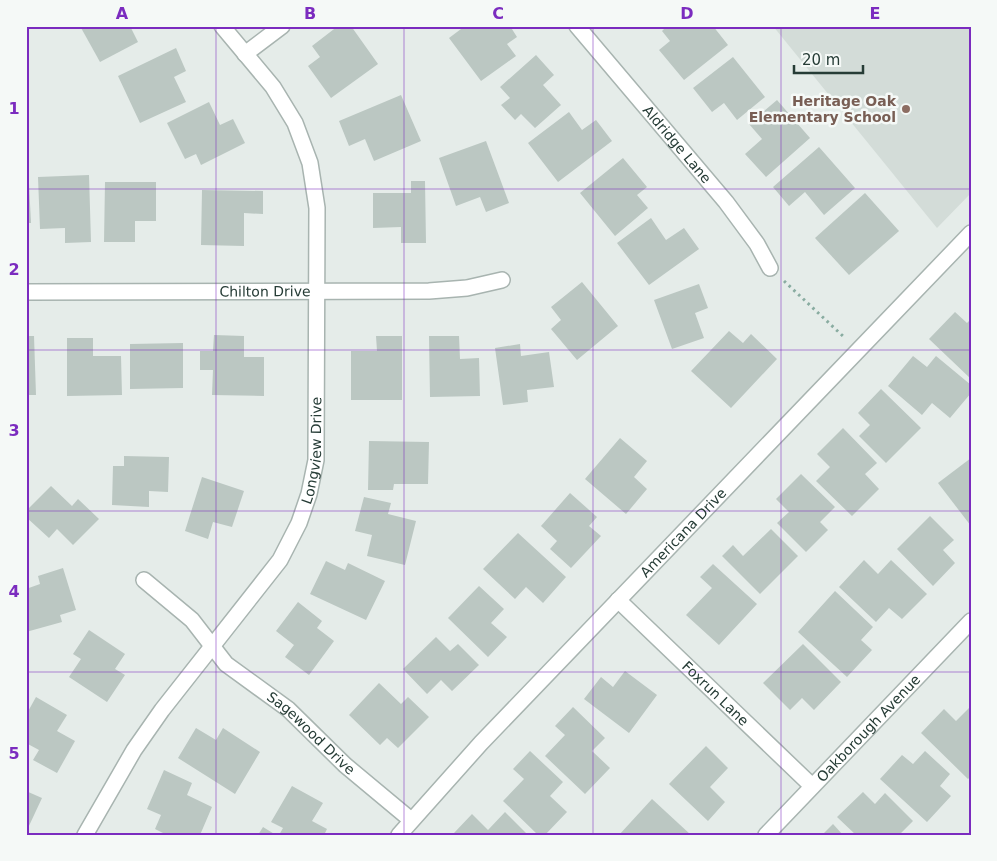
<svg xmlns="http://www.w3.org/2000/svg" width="997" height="861" font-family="'DejaVu Sans',sans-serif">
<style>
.built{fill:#d3dcd8}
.building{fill:#bbc7c2}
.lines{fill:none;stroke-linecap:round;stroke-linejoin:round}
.minor-casing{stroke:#a8b4b0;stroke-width:18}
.path{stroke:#89aca1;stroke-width:3;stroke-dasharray:2.5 4;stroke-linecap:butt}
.minor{stroke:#fff;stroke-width:15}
.grid{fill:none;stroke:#7b2cbf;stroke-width:1;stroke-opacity:0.55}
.education-dot{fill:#8d6e63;stroke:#f5f9f7;stroke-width:2}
.labels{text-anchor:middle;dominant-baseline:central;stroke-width:5;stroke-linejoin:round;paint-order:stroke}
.education-label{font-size:14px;font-weight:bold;fill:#785e54;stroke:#f5f9f7;text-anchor:end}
.street-label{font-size:14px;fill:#263c36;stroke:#f5f9f7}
.neatline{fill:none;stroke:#7b2cbf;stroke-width:2}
.grid-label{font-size:16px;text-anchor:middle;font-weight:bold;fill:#7b2cbf}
</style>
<rect width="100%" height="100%" fill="#e5ece9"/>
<polygon class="built" points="773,26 971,26 971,193 937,228"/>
<g class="building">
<polygon points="80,26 130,26 138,42 100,62"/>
<polygon points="338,26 351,26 378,64 331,98 308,66 320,57 312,46"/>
<polygon points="465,26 510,26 517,37 507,44 516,56 481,81 449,38"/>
<polygon points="667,26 713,26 728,45 684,80 659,50 670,41 662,31"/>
<polygon points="176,48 186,71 174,77 186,102 140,123 118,76"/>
<polygon points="536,55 554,75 543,85 561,105 535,128 521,114 515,120 501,105 510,98 500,87"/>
<polygon points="733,57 765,97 737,120 724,103 712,112 693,88"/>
<polygon points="401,95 421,141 374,161 365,139 349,146 339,121"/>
<polygon points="777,100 810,138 766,177 745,154 762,139 749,124"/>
<polygon points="209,102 220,125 233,119 245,143 201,165 196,154 185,159 167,123"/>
<polygon points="569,112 582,130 596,120 612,141 558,182 528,143"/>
<polygon points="486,141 509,203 486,212 480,197 456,206 439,158"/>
<polygon points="819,147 855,188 824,215 805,192 789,206 773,187"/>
<polygon points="623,158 647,187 637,195 648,208 615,236 580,193"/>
<polygon points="89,175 91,242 65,243 65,228 40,229 38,177"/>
<polygon points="411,181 425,181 426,243 401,243 401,227 373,228 373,193 411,193"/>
<polygon points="105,182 156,182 156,221 135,221 135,242 104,242"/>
<polygon points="26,184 29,184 31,223 26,223"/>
<polygon points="202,190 263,191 263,214 244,213 244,246 201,245"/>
<polygon points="865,193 899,231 849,275 815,238"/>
<polygon points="651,218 666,240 684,228 699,249 649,285 617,243"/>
<polygon points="582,282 618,326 577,360 551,329 561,320 551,307"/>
<polygon points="699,284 708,308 695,313 704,338 672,349 654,300"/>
<polygon points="955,312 967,323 971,319 971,379 929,339"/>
<polygon points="729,331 743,343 751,334 777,359 731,408 691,371"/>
<polygon points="214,335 244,336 244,357 264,357 264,396 212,395 213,370 200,370 200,351 213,351"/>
<polygon points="26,336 34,336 36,395 26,395"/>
<polygon points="376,336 402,336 402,400 351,400 351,351 377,351"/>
<polygon points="429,336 459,336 460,359 479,358 480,396 430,397"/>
<polygon points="67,338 93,338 93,356 121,356 122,395 67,396"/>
<polygon points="183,343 183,388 130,389 130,344"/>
<polygon points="520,344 521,356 549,352 554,387 527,390 528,402 503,405 495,348"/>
<polygon points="913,356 927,367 936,356 971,385 971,393 950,418 932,403 922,415 888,386"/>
<polygon points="881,389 921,428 886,463 859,436 870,425 858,413"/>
<polygon points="843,428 877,463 865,474 879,489 852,516 816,481 830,467 817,454"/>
<polygon points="620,438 647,461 634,477 647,489 626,514 585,479"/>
<polygon points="369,441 429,442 428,484 394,484 393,490 368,490"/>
<polygon points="124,456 169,457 168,492 149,491 149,507 112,505 113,466 124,466"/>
<polygon points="971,458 971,526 938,483"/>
<polygon points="801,474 835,507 820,522 828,530 806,552 777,523 789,512 776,499"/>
<polygon points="202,477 244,491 232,527 213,522 208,539 185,531"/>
<polygon points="51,486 72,506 78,499 99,519 73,545 57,529 49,538 26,517 26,511"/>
<polygon points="570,493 597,517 589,526 601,536 571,568 550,549 557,541 541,526"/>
<polygon points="364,497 391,503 388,514 416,521 405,565 367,556 372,535 355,531"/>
<polygon points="930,516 954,540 943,550 955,563 933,586 897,549"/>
<polygon points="771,529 798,556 760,594 722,556 733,545 743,556"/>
<polygon points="518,533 566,577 543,603 526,587 515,599 483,569"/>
<polygon points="864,560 878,574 891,560 927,594 902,619 889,608 876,622 839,587"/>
<polygon points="326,561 345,570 348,563 385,581 366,620 310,594"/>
<polygon points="713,564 757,604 719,645 686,615 712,588 700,577"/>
<polygon points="63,568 76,610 60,615 62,622 26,632 26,589 40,584 38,576"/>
<polygon points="479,586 504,609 491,623 507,637 488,657 448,618"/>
<polygon points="835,591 873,627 861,640 872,650 847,677 798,632"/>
<polygon points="298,602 322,621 317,628 334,641 309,675 285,657 294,645 276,631"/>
<polygon points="89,630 125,654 115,669 125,675 107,702 69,677 81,659 73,654"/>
<polygon points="436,637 450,651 458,644 479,665 452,691 441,680 427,694 403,669"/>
<polygon points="803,644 841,682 814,710 802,698 790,710 763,683"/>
<polygon points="625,671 657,695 629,733 584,699 601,677 613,687"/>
<polygon points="379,683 401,704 408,697 429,717 398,748 387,738 380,745 349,715"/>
<polygon points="36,697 67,715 57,731 75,741 57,773 33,760 39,750 26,743 26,715"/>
<polygon points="573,707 605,738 592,751 610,768 585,794 545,756 565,735 555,726"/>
<polygon points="969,708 971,710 971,776 968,779 921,733 944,709 956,721"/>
<polygon points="196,728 216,740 223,728 260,752 235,794 178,758"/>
<polygon points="706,746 728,768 710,787 725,802 708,821 669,784"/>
<polygon points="530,751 563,782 550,796 567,812 545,835 538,835 503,801 524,779 513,769"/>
<polygon points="925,751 950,774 940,786 951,796 927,822 880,779 902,755 913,764"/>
<polygon points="164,770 192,783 187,795 212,807 200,835 167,835 155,829 161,815 147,809"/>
<polygon points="292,786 323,803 312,821 327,829 324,835 279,835 283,828 271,822"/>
<polygon points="26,791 42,798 28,828 26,827"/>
<polygon points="863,792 875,804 885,793 913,821 899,835 856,835 837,817"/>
<polygon points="652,799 691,835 619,835"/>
<polygon points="505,812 528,835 454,833 472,814 488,830"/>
<polygon points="833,824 843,835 822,835"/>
<polygon points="263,827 276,835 258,835"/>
</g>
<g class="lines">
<g class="minor-casing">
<g id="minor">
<path id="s1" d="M577 26 726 202 757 244 770 268"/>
<polyline points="245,54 282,26"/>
<path id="s2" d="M26 292 429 291 467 288 502 280"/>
<path id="s3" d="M144 580 192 620 226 664 288 709 345 765 411 820"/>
<path id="s4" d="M618 600 812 786"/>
<path id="s5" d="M85 835 134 750 162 710 280 560 299 523 309 494 316 460 317 208 310 163 295 123 273 87 222 26"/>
<path id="s6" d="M399 835 481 743 971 233"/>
<path id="s7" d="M766 835 971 621"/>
</g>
</g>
<polyline class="path" points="784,281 845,338"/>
<use href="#minor" class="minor"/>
</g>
<path class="grid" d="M216 26V835M404 26V835M593 26V835M781 26V835M26 189H971M26 350H971M26 511H971M26 672H971"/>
<circle class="education-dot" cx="906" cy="109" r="5"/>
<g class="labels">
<g class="education-label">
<text x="896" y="101">Heritage Oak<tspan x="896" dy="16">Elementary School</tspan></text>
</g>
<g class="street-label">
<text stroke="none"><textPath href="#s1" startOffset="155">Aldridge Lane</textPath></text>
<text stroke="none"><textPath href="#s2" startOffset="239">Chilton Drive</textPath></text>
<text stroke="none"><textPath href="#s5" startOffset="454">Longview Drive</textPath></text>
<text stroke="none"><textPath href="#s6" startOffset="415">Americana Drive</textPath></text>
<text stroke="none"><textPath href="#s4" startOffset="135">Foxrun Lane</textPath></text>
<text stroke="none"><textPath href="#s7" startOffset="148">Oakborough Avenue</textPath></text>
<text stroke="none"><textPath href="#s3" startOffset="228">Sagewood Drive</textPath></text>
</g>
</g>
<rect width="997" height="861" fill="none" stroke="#f5f9f7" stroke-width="55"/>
<path d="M794 65v8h69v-8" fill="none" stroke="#263c36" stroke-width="2.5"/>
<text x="802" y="65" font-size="15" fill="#263c36" stroke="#f5f9f7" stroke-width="4" paint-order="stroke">20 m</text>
<rect x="28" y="28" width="942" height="806" class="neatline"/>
<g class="grid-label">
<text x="122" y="19">A</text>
<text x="310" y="19">B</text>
<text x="498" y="19">C</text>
<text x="687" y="19">D</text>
<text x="875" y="19">E</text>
<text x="14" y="114">1</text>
<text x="14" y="275">2</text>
<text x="14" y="436">3</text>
<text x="14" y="597">4</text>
<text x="14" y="759">5</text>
</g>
</svg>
